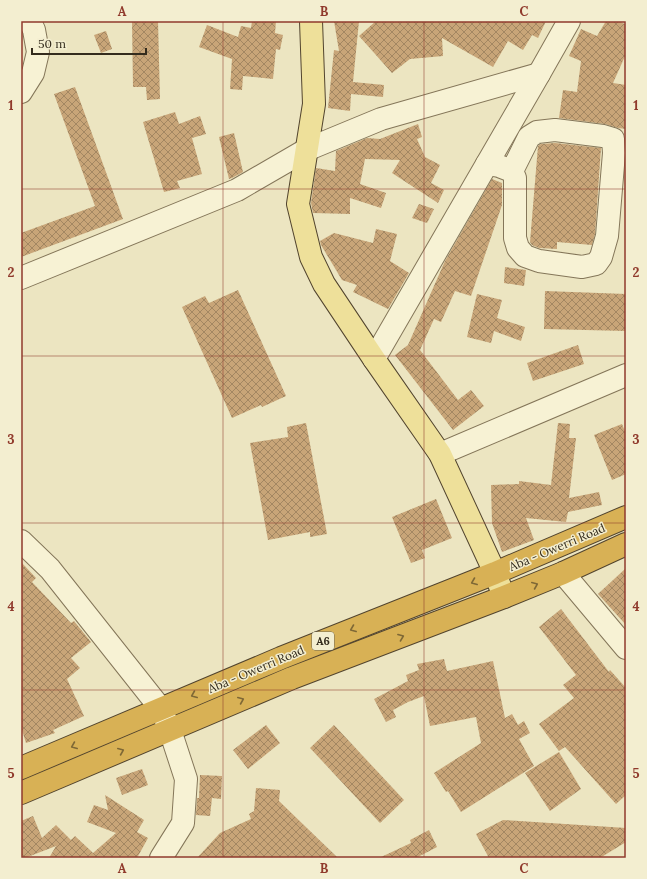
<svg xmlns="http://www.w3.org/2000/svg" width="647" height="879" font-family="Lora,serif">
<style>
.building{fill:url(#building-cross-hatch)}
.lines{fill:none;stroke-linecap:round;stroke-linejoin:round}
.minor-casing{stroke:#847659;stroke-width:24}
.major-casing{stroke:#52442e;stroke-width:24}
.highway-casing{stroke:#52442e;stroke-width:24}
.minor{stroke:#f7f2d4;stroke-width:22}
.major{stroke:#eee09a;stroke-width:22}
.highway{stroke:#d8b155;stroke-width:22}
.oneway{stroke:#7e6836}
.grid{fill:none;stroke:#903a2c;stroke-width:1;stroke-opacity:0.55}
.labels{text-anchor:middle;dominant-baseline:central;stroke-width:3;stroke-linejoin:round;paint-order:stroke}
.shield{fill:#f3eed0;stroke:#6d6653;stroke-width:1}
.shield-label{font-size:11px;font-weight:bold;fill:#342c1d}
.street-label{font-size:12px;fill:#342c1d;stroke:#f3eed0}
.neatline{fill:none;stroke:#903a2c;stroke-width:1.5}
.grid-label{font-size:13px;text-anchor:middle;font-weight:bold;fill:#903a2c}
</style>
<defs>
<pattern id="building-cross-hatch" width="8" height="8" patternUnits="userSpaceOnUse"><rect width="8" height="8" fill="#c8a578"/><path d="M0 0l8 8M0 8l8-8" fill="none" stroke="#a38762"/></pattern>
</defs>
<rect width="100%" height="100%" fill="#ece5c1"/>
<g class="building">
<polygon points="132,21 158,21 160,99 147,100 146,87 133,87"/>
<polygon points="252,21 276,21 275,33 283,35 280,50 276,49 273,79 243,76 242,90 230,89 232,59 199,47 207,25 238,37 241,26 251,28"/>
<polygon points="334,21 359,21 353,82 384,85 383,97 351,94 350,111 328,108 334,50 339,51"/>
<polygon points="376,21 546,21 538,38 532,35 523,50 508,41 493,67 442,38 443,56 410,59 392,73 359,36"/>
<polygon points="606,21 619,21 626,25 626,54 613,83 626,85 626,129 618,128 605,124 559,118 563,90 577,92 581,61 569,56 581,29 597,36"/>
<polygon points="106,31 112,49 101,53 94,35"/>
<polygon points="75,87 123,219 21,257 21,233 95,206 54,94"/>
<polygon points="175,112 179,124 200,116 206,134 192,138 202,174 177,181 180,188 164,192 143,122"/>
<polygon points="418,124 422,137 417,139 425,157 440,165 431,183 444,190 438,203 392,173 400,160 365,159 360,184 386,193 381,208 350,198 350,214 313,213 311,203 316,168 335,171 336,151 367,138 380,139"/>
<polygon points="234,133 243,172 232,178 229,179 219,137"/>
<polygon points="555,143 601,148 595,234 592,245 557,242 557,249 539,248 532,245 530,242 538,146 541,144"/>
<polygon points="492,179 502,183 502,205 471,296 455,291 441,322 434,319 420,350 458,400 471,390 484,406 453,430 395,355 408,345 445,261"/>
<polygon points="419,204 434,209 427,223 412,218"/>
<polygon points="376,229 397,234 390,261 409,273 388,309 353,292 357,285 342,280 321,245 320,241 334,233 373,243"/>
<polygon points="505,267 526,270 524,286 504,283"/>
<polygon points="238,290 286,396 262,407 261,405 232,418 182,307 205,296 209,303"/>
<polygon points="545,291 626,294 626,331 544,329"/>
<polygon points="477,294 502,300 497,318 525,327 521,341 494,331 491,343 467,337"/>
<polygon points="578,345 584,364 533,381 527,363"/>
<polygon points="306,423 327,534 310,537 310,532 268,540 250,443 288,437 287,427"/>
<polygon points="558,423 570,424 569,438 576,438 569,498 599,492 602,505 568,512 566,522 526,518 534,540 502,552 492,523 491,485 519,484 519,481 551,485"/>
<polygon points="622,424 626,434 626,474 612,480 594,435"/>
<polygon points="436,499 452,538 422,550 425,558 411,563 392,517"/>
<polygon points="21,562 36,578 32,582 71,623 74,621 91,642 71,658 80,668 67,679 84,716 53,730 55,733 26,743 21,727"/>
<polygon points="626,568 626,625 598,594"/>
<polygon points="561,609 609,672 610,670 626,688 626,795 616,804 565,747 559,751 539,724 574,698 563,685 576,675 539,627"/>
<polygon points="444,659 447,671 493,661 505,718 512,714 518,725 524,721 530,733 519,739 534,766 461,812 448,791 446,792 434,773 481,743 476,717 430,726 424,696 408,702 393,710 396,717 386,722 374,699 408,681 406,675 419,670 417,664"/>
<polygon points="266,725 280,743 248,769 233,750"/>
<polygon points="334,725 404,800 380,823 310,748"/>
<polygon points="559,752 581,789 550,811 525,773"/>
<polygon points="142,769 148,785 122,795 116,778"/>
<polygon points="200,775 222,776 221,799 212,798 210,816 196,815 197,798 199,798"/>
<polygon points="256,788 280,790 279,801 338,858 197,858 220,833 251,819 249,814 254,811"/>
<polygon points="105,795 144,820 137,832 148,838 137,858 49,858 56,846 25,858 21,858 21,821 33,816 42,838 56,825 71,840 75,836 93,853 116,833 87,822 94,805 108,810"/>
<polygon points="503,820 626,828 626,842 600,858 489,858 476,834"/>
<polygon points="429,830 437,847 416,858 379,858 411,843 410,840"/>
</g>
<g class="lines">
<g class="minor-casing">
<g id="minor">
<polyline points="21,92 33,73 38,52 34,30 30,21"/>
<polyline points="487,164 499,166 512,171 515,178 515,238 518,248 525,256 539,261 582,267 596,264 601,257 607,236 614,153 613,139 603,136 555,130 537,132 529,137 512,171"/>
<polyline points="21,278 237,190 306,150 381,119 539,74"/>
<polyline points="374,359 539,74 569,21"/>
<polyline points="440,454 626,375"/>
<polyline points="21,541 50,569 161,709 170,730 186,779 183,823 161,858"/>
<polyline points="563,573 626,648"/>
</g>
</g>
<g class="major-casing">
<polyline id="major" points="311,21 314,104 298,204 311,257 324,284 374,359 440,454 495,573 504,597"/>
</g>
<g class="highway-casing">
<g id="highway">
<polyline points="21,768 281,658 495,573 626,517"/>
<polyline points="21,793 292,678 504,597 563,573 626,544"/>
</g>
</g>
<use href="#minor" class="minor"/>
<use href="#major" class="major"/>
<use href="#highway" class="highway"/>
</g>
<defs><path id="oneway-chevron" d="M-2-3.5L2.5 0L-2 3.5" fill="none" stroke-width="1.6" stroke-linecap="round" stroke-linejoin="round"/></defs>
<g class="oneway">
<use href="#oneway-chevron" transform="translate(474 582) rotate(158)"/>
<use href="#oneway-chevron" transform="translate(535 585) rotate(-23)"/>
<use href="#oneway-chevron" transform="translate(353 629) rotate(158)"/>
<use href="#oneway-chevron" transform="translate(401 637) rotate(-21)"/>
<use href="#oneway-chevron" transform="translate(194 695) rotate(157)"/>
<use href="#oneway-chevron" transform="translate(241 700) rotate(-23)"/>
<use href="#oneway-chevron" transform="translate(74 746) rotate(157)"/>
<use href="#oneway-chevron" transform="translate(121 751) rotate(-23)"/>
</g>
<path class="grid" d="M223 21V858M424 21V858M21 189H626M21 356H626M21 523H626M21 690H626"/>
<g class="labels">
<rect class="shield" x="312" y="632" width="22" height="18" rx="3"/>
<g class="shield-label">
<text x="323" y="641">A6</text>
</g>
<g class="street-label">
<text transform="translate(557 547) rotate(-23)">Aba - Owerri Road</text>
<text transform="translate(256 669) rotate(-23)">Aba - Owerri Road</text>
</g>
</g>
<rect width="647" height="879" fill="none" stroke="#f3eed0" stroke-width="44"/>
<path d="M32 48v6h114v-6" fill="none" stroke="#342c1d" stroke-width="2"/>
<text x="38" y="48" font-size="12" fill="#342c1d" stroke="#f3eed0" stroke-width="3" paint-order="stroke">50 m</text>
<rect x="22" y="22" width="603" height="835" class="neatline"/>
<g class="grid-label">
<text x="122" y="16">A</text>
<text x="324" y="16">B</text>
<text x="524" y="16">C</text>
<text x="11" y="110">1</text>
<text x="636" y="110">1</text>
<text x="11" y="277">2</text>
<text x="636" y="277">2</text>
<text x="11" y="444">3</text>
<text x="636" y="444">3</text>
<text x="11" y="611">4</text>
<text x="636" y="611">4</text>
<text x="11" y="778">5</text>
<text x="636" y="778">5</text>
<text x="122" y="873">A</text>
<text x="324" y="873">B</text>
<text x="524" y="873">C</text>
</g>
</svg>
